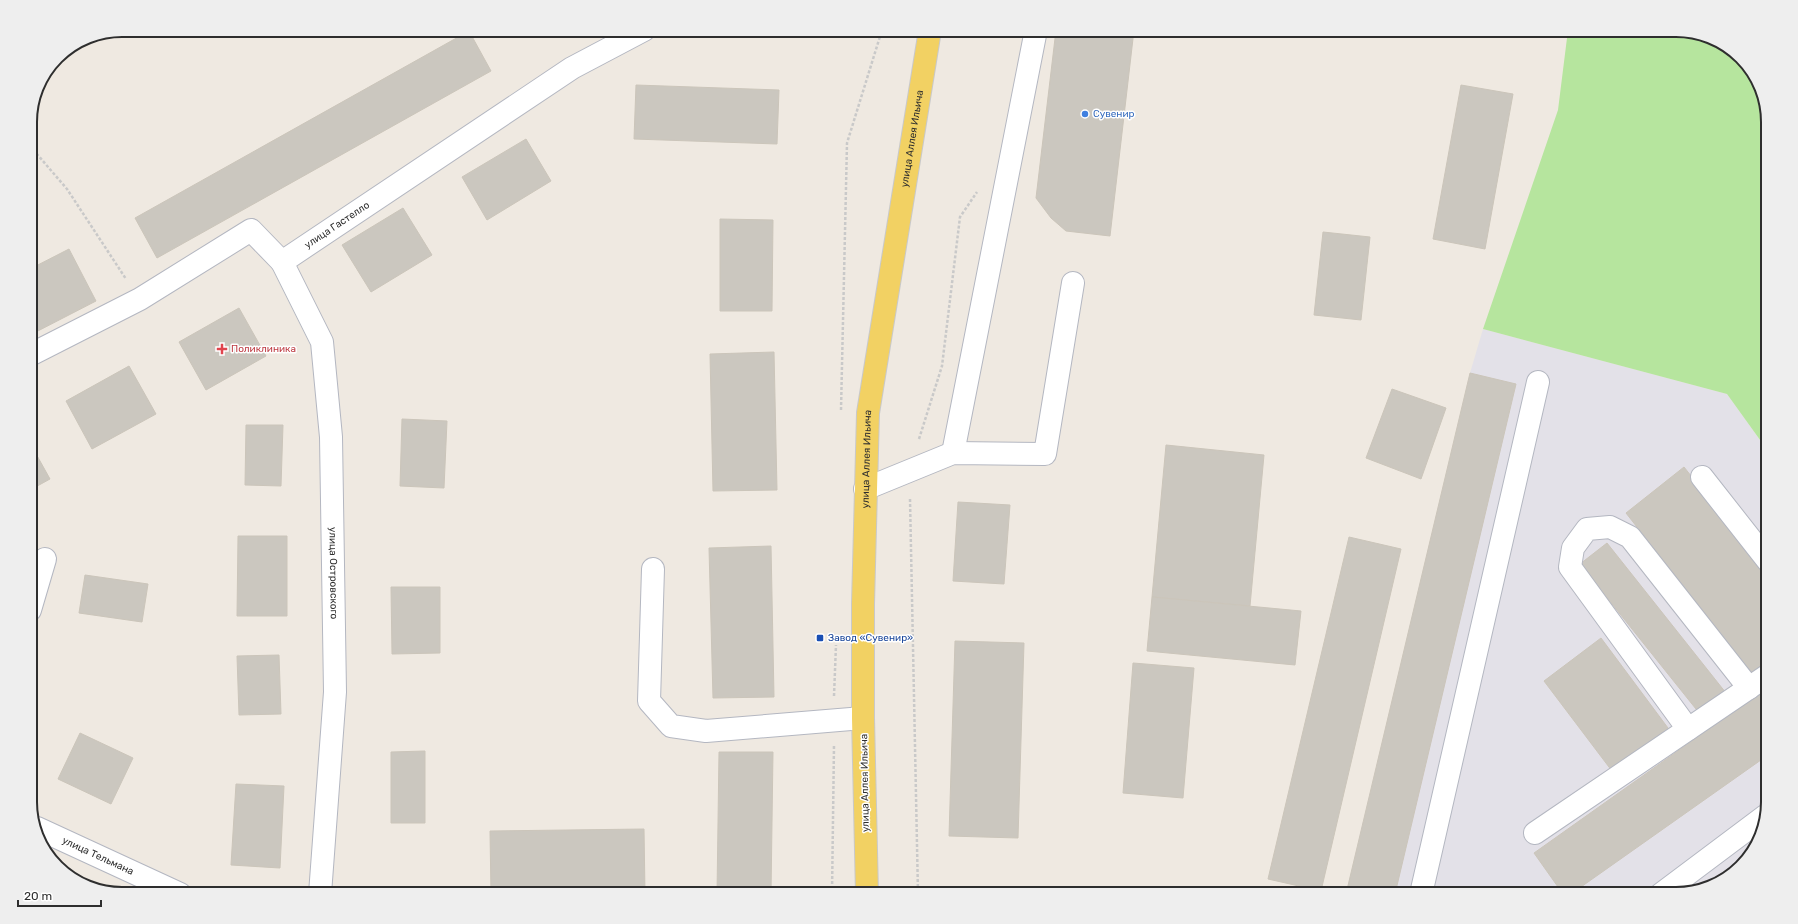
<svg xmlns="http://www.w3.org/2000/svg" width="1798" height="924" font-family="Rubik,sans-serif">
<style>
.industrial{fill:#e3e1e8}
.grass{fill:#b6e59e}
.building{fill:#cbc7bf;stroke:#cbc5ba}
.lines{fill:none;stroke-linecap:round;stroke-linejoin:round}
.minor-casing{stroke:#b4b7c1;stroke-width:24}
.major-casing{stroke:#c9c9c9;stroke-width:24}
.path{stroke:#c9c9c9;stroke-width:2.5;stroke-dasharray:3 2;stroke-linecap:butt}
.minor{stroke:#fff;stroke-width:22}
.major{stroke:#f2d163;stroke-width:22}
.shop-dot{fill:#3f7fe0;stroke:#fff;stroke-width:1.5}
.health-dot{fill:#e0444e;stroke:#fff;stroke-width:1.5}
.transit-dot{fill:#1a4fb4;stroke:#fff;stroke-width:1.5}
.labels{text-anchor:middle;dominant-baseline:central;stroke-width:3;stroke-linejoin:round;paint-order:stroke}
.shop-label{font-size:10px;fill:#366cbe;stroke:#fff;text-anchor:start}
.street-label{font-size:10px;fill:#2e2e2e;stroke:#fff}
.health-label{font-size:10px;fill:#be3a42;stroke:#fff;text-anchor:start}
.transit-label{font-size:10px;fill:#164399;stroke:#fff;text-anchor:start}
.rim{fill:none;stroke:#2e2e2e;stroke-width:2}
</style>
<rect width="100%" height="100%" fill="#efe9e1"/>
<polygon class="industrial" points="1483,329 1727,394 1768,451 1768,802 1758,843 1727,879 1676,894 1346,894 1470,373"/>
<polygon class="grass" points="1568,30 1676,30 1717,40 1753,71 1768,116 1768,451 1727,394 1483,329 1558,110"/>
<g class="building">
<polygon points="1056,30 1134,30 1110,236 1066,231 1051,218 1036,198"/>
<polygon points="469,31 491,71 157,258 135,218"/>
<polygon points="636,85 779,90 777,144 634,139"/>
<polygon points="1461,85 1513,94 1485,249 1433,239"/>
<polygon points="526,139 551,181 487,220 462,177"/>
<polygon points="403,208 432,255 371,292 342,245"/>
<polygon points="720,219 773,220 772,311 720,311"/>
<polygon points="1323,232 1370,237 1361,320 1314,315"/>
<polygon points="69,249 96,301 30,335 30,269"/>
<polygon points="239,308 266,356 206,390 179,342"/>
<polygon points="774,352 777,490 713,491 710,354"/>
<polygon points="129,366 156,414 92,449 66,401"/>
<polygon points="1470,373 1516,384 1395,894 1346,894"/>
<polygon points="1392,389 1446,408 1421,479 1366,458"/>
<polygon points="402,419 447,421 444,488 400,486"/>
<polygon points="246,425 283,425 281,486 245,485"/>
<polygon points="30,443 50,479 30,490"/>
<polygon points="1166,445 1264,455 1250,606 1152,597"/>
<polygon points="1684,467 1768,574 1768,668 1755,678 1626,513"/>
<polygon points="958,502 1010,505 1004,584 953,581"/>
<polygon points="238,536 287,536 287,616 237,616"/>
<polygon points="1349,537 1401,549 1321,891 1268,879"/>
<polygon points="1607,543 1726,693 1700,714 1580,564"/>
<polygon points="771,546 774,697 713,698 709,548"/>
<polygon points="85,575 148,584 142,622 79,613"/>
<polygon points="391,587 440,587 440,653 392,654"/>
<polygon points="1152,597 1301,611 1295,665 1147,651"/>
<polygon points="1601,638 1668,728 1612,771 1544,681"/>
<polygon points="955,641 1024,643 1018,838 949,836"/>
<polygon points="279,655 281,714 239,715 237,656"/>
<polygon points="1133,663 1194,668 1183,798 1123,793"/>
<polygon points="1768,687 1768,755 1571,894 1563,894 1534,853"/>
<polygon points="80,733 133,758 111,804 58,779"/>
<polygon points="425,751 425,823 391,823 391,752"/>
<polygon points="719,752 773,752 771,894 717,894"/>
<polygon points="236,784 284,786 280,868 231,865"/>
<polygon points="644,829 645,894 491,894 490,831"/>
</g>
<g class="lines">
<g class="minor-casing">
<g id="minor">
<path id="s1" d="M282 262 322 342 331 437 335 692 320 894"/>
<path id="s2" d="M30 355 140 299 251 230 282 262 572 68 644 30"/>
<polyline points="953,453 1036,30"/>
<polyline points="1702,477 1768,561"/>
<polyline points="865,489 953,453 1045,454 1073,283"/>
<polyline points="653,569 649,701 671,726 706,731 863,718"/>
<polyline points="30,610 45,559"/>
<polyline points="1688,729 1570,567 1573,548 1587,529 1610,527 1630,537 1749,688"/>
<path id="s3" d="M37 828 180 894"/>
<polyline points="1535,833 1768,675"/>
<polyline points="1421,894 1538,382"/>
<polyline points="1661,894 1765,816"/>
</g>
</g>
<g class="major-casing">
<g id="major">
<path id="s4" d="M867 894 863 718V604L868 413 930 30"/>
</g>
</g>
<g class="path">
<polyline points="30,146 67,189 126,279"/>
<polyline points="841,410 847,143 882,30"/>
<polyline points="919,439 942,366 960,217 977,192"/>
<polyline points="910,499 918,894"/>
<polyline points="834,696 836,645"/>
<polyline points="832,894 834,745"/>
</g>
<use href="#minor" class="minor"/>
<use href="#major" class="major"/>
</g>
<circle class="shop-dot" cx="1085" cy="114" r="4"/>
<path class="health-dot" d="M220 343h4v4h4v4h-4v4h-4v-4h-4v-4h4z"/>
<rect class="transit-dot" x="816" y="634" width="8" height="8" rx="2"/>
<g class="labels">
<g class="shop-label">
<text x="1093" y="114">Сувенир</text>
</g>
<g class="street-label">
<text stroke="none"><textPath href="#s4" startOffset="759">улица Аллея Ильича</textPath></text>
<text stroke="none"><textPath href="#s2" startOffset="365">улица Гастелло</textPath></text>
<text stroke="none"><textPath href="#s4" startOffset="435">улица Аллея Ильича</textPath></text>
<text stroke="none"><textPath href="#s1" startOffset="321">улица Островского</textPath></text>
<text transform="translate(865 783) rotate(-91)">улица Аллея Ильича</text>
<text stroke="none"><textPath href="#s3" startOffset="67">улица Тельмана</textPath></text>
</g>
<g class="health-label">
<text x="231" y="349">Поликлиника</text>
</g>
<g class="transit-label">
<text x="828" y="638">Завод «Сувенир»</text>
</g>
</g>
<path d="M0 0H1798V924H0ZM122 37H1676A85 85 0 0 1 1761 122V802A85 85 0 0 1 1676 887H122A85 85 0 0 1 37 802V122A85 85 0 0 1 122 37Z" fill="#eee" fill-rule="evenodd"/>
<path class="rim" d="M122 37H1676A85 85 0 0 1 1761 122V802A85 85 0 0 1 1676 887H122A85 85 0 0 1 37 802V122A85 85 0 0 1 122 37Z"/>
<path d="M18 900v6h83v-6" fill="none" stroke="#2e2e2e" stroke-width="2"/>
<text x="24" y="900" font-size="12" fill="#2e2e2e" stroke="#ffffff" stroke-width="3" paint-order="stroke">20 m</text>
</svg>
